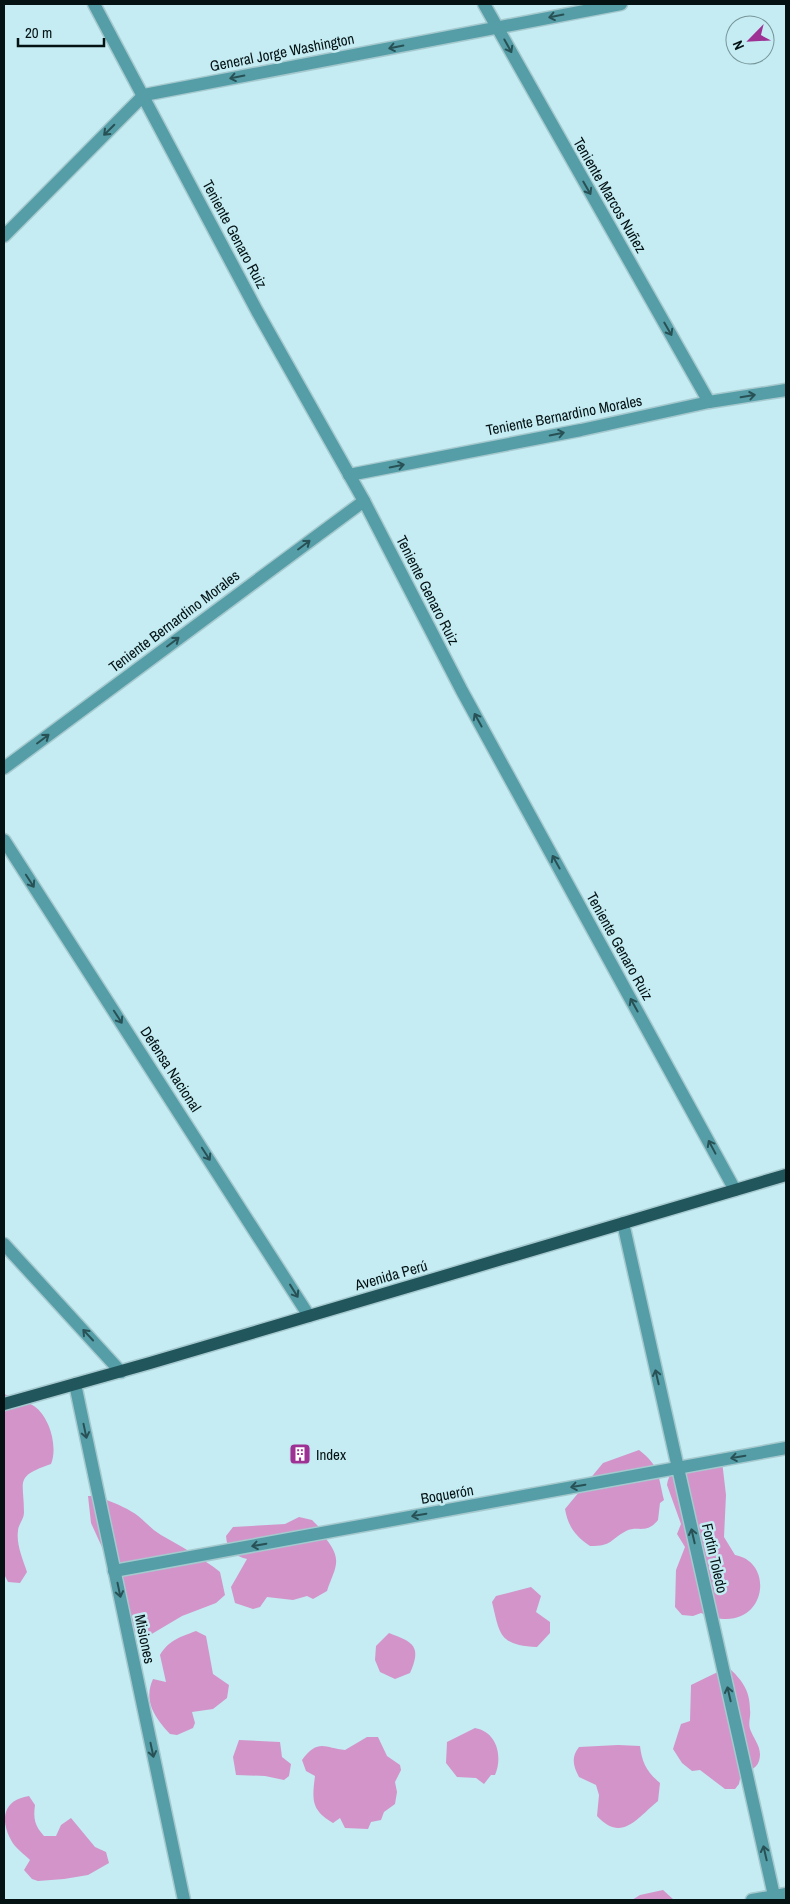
<svg xmlns="http://www.w3.org/2000/svg" width="790" height="1904" font-family="'Archivo Narrow',sans-serif">
<style>
.forest{fill:#d394ca}
.lines{fill:none;stroke-linecap:round;stroke-linejoin:round}
.minor-casing{stroke:#a5c9ce;stroke-width:15}
.tertiary-casing{stroke:#a5c9ce;stroke-width:15}
.primary-casing{stroke:#a5c9ce;stroke-width:15}
.minor{stroke:#559ea7;stroke-width:12}
.tertiary{stroke:#559ea7;stroke-width:12}
.primary{stroke:#22565d;stroke-width:12}
.oneway{stroke:#285156}
.labels{text-anchor:middle;dominant-baseline:central;stroke-width:5;stroke-linejoin:round;paint-order:stroke}
.street-label{font-size:15px;fill:#041214;stroke:#c4ecf2}
.poi-label{font-size:15px;fill:#041214;stroke:#c4ecf2;text-anchor:start}
</style>
<rect width="100%" height="100%" fill="#c4ecf2"/>
<g class="forest">
<path d="M4 1394C13 1397 25 1400 34 1406 50 1417 58 1447 51 1464 14 1477 24 1480 24 1513 24 1519 18 1525 18 1531 16 1544 23 1560 27 1572L20 1583 8 1582 4 1574Z"/>
<path d="M639 1450C660 1466 658 1476 664 1500L660 1503 658 1520C646 1535 638 1525 626 1531 609 1540 613 1546 590 1546 575 1536 568 1526 565 1509L603 1463Z"/>
<path d="M714 1454 722 1461 726 1495 724 1537 735 1555C779 1563 764 1641 701 1613L693 1616 682 1615 675 1607 676 1570 685 1547 677 1534 681 1524 667 1485C670 1463 696 1459 714 1454Z"/>
<path d="M88 1496C101 1496 123 1506 134 1513 143 1519 151 1529 161 1535 179 1545 204 1559 220 1572L225 1595 216 1603 182 1616 150 1635 138 1634 127 1628 112 1569 91 1523Z"/>
<path d="M299 1517 312 1520 318 1526C318 1532 322 1535 326 1539 344 1561 334 1569 327 1591L313 1599 307 1596 293 1600 267 1597 260 1607 253 1609 235 1603 231 1587 247 1559C234 1556 227 1550 226 1536L233 1527 285 1524Z"/>
<path d="M531 1587 541 1596 536 1612 550 1622V1633L537 1647C499 1645 500 1635 492 1602L496 1596Z"/>
<path d="M196 1631 206 1636 213 1674 229 1685 227 1698 213 1709 192 1712 195 1723 193 1728 177 1735 170 1734C155 1718 143 1701 153 1679L166 1682 160 1655C169 1640 180 1637 196 1631Z"/>
<path d="M389 1633C413 1642 422 1646 410 1673L395 1679 380 1672 375 1660 376 1646Z"/>
<path d="M728 1667C742 1680 750 1690 750 1710 751 1716 748 1723 750 1729 754 1740 763 1748 759 1761 756 1770 748 1770 741 1774L739 1784 735 1789H725L700 1770 692 1771 682 1763 673 1749 681 1724 690 1721 691 1685Z"/>
<path d="M475 1728C497 1732 503 1756 495 1775H491L484 1784 476 1778 457 1777 446 1763 447 1742Z"/>
<path d="M367 1737H378L387 1756 400 1765 401 1770 395 1782 397 1792 395 1804 384 1812 381 1820 371 1822 368 1829 345 1828 340 1818 333 1823C311 1810 312 1800 315 1776L306 1771 302 1760C318 1738 325 1748 345 1750Z"/>
<polygon points="239,1740 280,1742 282,1757 291,1764 289,1776 284,1780 265,1776 236,1775 233,1757"/>
<path d="M618 1745 640 1746C642 1763 647 1772 660 1783L658 1801C637 1818 622 1843 597 1816L599 1795 596 1785 579 1777C573 1766 571 1757 579 1747Z"/>
<path d="M29 1796 35 1805C33 1819 35 1826 44 1836H56L61 1825 71 1818 95 1847 106 1852 109 1863 88 1875 64 1879 38 1881 32 1879 24 1870 30 1860C24 1854 15 1848 11 1840 0 1819 3 1800 29 1796Z"/>
<polygon points="663,1890 674,1900 632,1900 640,1895"/>
</g>
<g class="lines">
<g class="minor-casing">
<g id="minor">
<polyline points="94,4 257,311 364,501 462,691 735,1190"/>
<polyline points="484,4 709,402"/>
<polyline points="4,236 144,95 621,4"/>
<polyline points="349,475 581,430 709,402 786,390"/>
<polyline points="4,768 364,501"/>
<polyline points="4,840 309,1316"/>
<polyline points="623,1223 775,1900"/>
<polyline points="75,1384 184,1900"/>
<polyline points="114,1571 786,1448"/>
<polyline points="752,1900 786,1894"/>
</g>
</g>
<g class="tertiary-casing">
<polyline id="tertiary" points="4,1244 121,1372"/>
</g>
<g class="primary-casing">
<polyline id="primary" points="4,1404 150,1363 786,1175"/>
</g>
<use href="#minor" class="minor"/>
<use href="#tertiary" class="tertiary"/>
<use href="#primary" class="primary"/>
</g>
<defs><path id="oneway-shaft" d="M-6 0H5M1.5-3L5.5 0L1.5 3" fill="none" stroke-width="1.6" stroke-linecap="round" stroke-linejoin="round" transform="scale(1.25)"/></defs>
<g class="oneway">
<use href="#oneway-shaft" transform="translate(556 16) rotate(169)"/>
<use href="#oneway-shaft" transform="translate(508 46) rotate(61)"/>
<use href="#oneway-shaft" transform="translate(396 47) rotate(169)"/>
<use href="#oneway-shaft" transform="translate(237 77) rotate(169)"/>
<use href="#oneway-shaft" transform="translate(109 130) rotate(135)"/>
<use href="#oneway-shaft" transform="translate(587 188) rotate(60)"/>
<use href="#oneway-shaft" transform="translate(668 329) rotate(60)"/>
<use href="#oneway-shaft" transform="translate(748 396) rotate(-9)"/>
<use href="#oneway-shaft" transform="translate(557 434) rotate(-11)"/>
<use href="#oneway-shaft" transform="translate(397 466) rotate(-11)"/>
<use href="#oneway-shaft" transform="translate(304 545) rotate(-37)"/>
<use href="#oneway-shaft" transform="translate(173 642) rotate(-37)"/>
<use href="#oneway-shaft" transform="translate(478 720) rotate(-119)"/>
<use href="#oneway-shaft" transform="translate(43 739) rotate(-37)"/>
<use href="#oneway-shaft" transform="translate(556 862) rotate(-119)"/>
<use href="#oneway-shaft" transform="translate(30 881) rotate(57)"/>
<use href="#oneway-shaft" transform="translate(634 1005) rotate(-119)"/>
<use href="#oneway-shaft" transform="translate(118 1017) rotate(57)"/>
<use href="#oneway-shaft" transform="translate(712 1147) rotate(-118)"/>
<use href="#oneway-shaft" transform="translate(206 1154) rotate(57)"/>
<use href="#oneway-shaft" transform="translate(294 1291) rotate(58)"/>
<use href="#oneway-shaft" transform="translate(88 1335) rotate(-133)"/>
<use href="#oneway-shaft" transform="translate(657 1377) rotate(-103)"/>
<use href="#oneway-shaft" transform="translate(85 1431) rotate(78)"/>
<use href="#oneway-shaft" transform="translate(738 1457) rotate(170)"/>
<use href="#oneway-shaft" transform="translate(578 1486) rotate(170)"/>
<use href="#oneway-shaft" transform="translate(419 1515) rotate(170)"/>
<use href="#oneway-shaft" transform="translate(693 1536) rotate(-103)"/>
<use href="#oneway-shaft" transform="translate(259 1545) rotate(170)"/>
<use href="#oneway-shaft" transform="translate(119 1590) rotate(78)"/>
<use href="#oneway-shaft" transform="translate(729 1694) rotate(-103)"/>
<use href="#oneway-shaft" transform="translate(152 1750) rotate(78)"/>
<use href="#oneway-shaft" transform="translate(765 1853) rotate(-103)"/>
</g>
<defs>
<g id="building-square" transform="scale(1.125)"><rect x="-9" y="-9" width="18" height="18" rx="4" fill="#9d3294" stroke="#c4ecf2"/><path d="M-4-6H4V6H1V3H-1V6H-4ZM-2.5-4.3h1.7v1.8h-1.7ZM.8-4.3h1.7v1.8H.8ZM-2.5-1h1.7V.8h-1.7ZM.8-1h1.7V.8H.8Z" fill="#fff"/></g>
</defs>
<g fill-rule="evenodd">
<use href="#building-square" x="300" y="1454"/>
</g>
<g class="labels">
<g class="street-label">
<text transform="translate(282 52) rotate(-11)">General Jorge Washington</text>
<text transform="translate(610 195) rotate(60)">Teniente Marcos Nuñez</text>
<text transform="translate(235 234) rotate(62)">Teniente Genaro Ruiz</text>
<text transform="translate(564 415) rotate(-11)">Teniente Bernardino Morales</text>
<text transform="translate(428 590) rotate(63)">Teniente Genaro Ruiz</text>
<text transform="translate(174 621) rotate(-37)">Teniente Bernardino Morales</text>
<text transform="translate(620 946) rotate(61)">Teniente Genaro Ruiz</text>
<text transform="translate(171 1069) rotate(57)">Defensa Nacional</text>
<text transform="translate(391 1275) rotate(-16)">Avenida Perú</text>
<text transform="translate(447 1494) rotate(-10)">Boquerón</text>
<text transform="translate(715 1558) rotate(77)">Fortín Toledo</text>
<text transform="translate(145 1639) rotate(78)">Misiones</text>
</g>
<g class="poi-label">
<text x="316" y="1454">Index</text>
</g>
</g>
<rect width="790" height="1904" fill="none" stroke="#041214" stroke-width="10"/>
<g transform="translate(750 40) rotate(246)"><circle r="24" fill="#c4ecf2" stroke="#779599"/>
<path d="M0-4L9 19L0 12L-9 19Z" fill="#9d3294"/>
<text y="-8" font-size="14" font-weight="bold" text-anchor="middle" fill="#041214">N</text>
</g>
<path d="M18 38v8h86v-8" fill="none" stroke="#041214" stroke-width="2.5"/>
<text x="25" y="38" font-size="15" fill="#041214" stroke="#c4ecf2" stroke-width="4" paint-order="stroke">20 m</text>
</svg>
